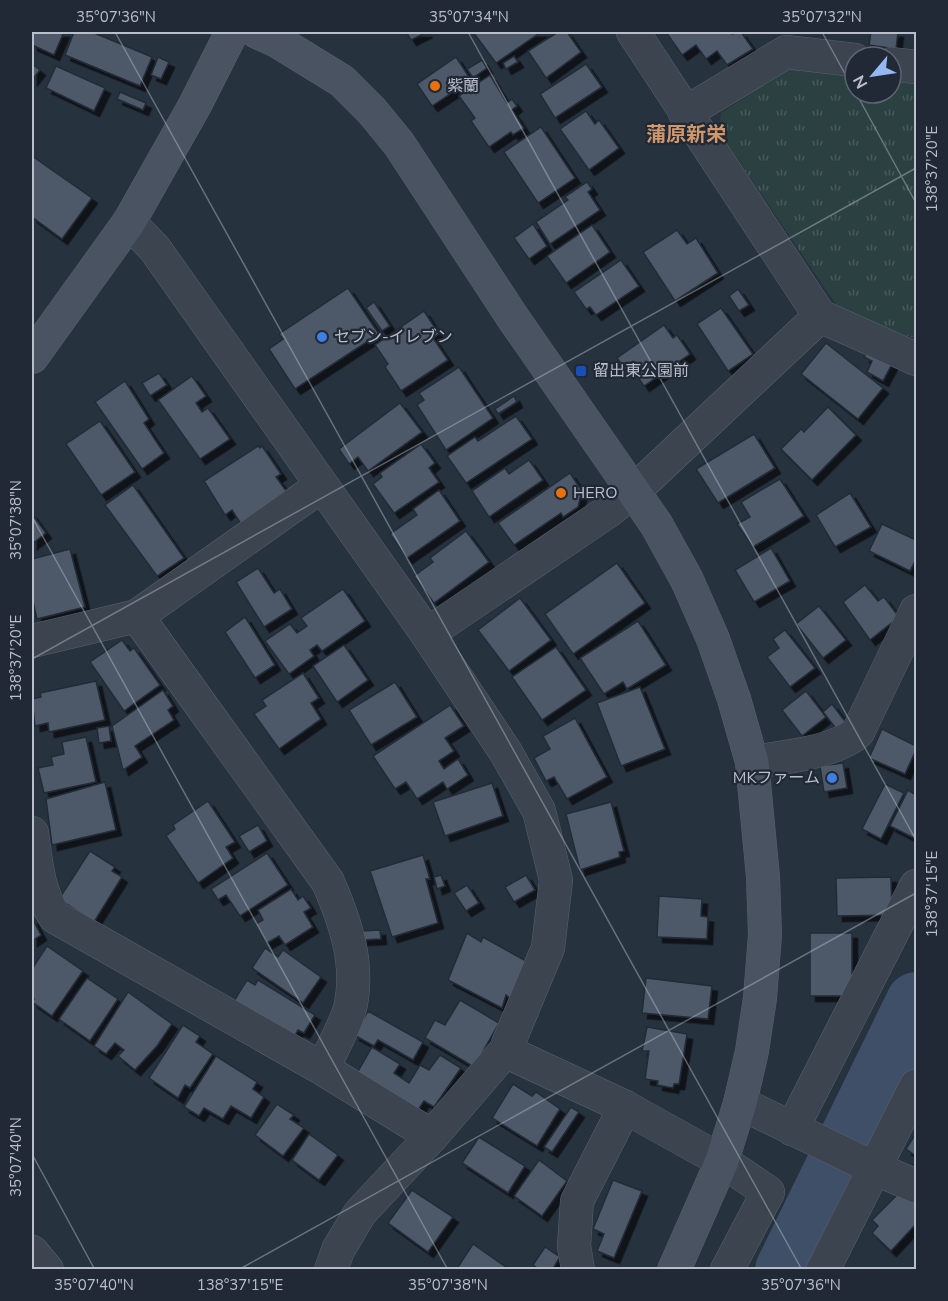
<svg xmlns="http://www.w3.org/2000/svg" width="948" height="1301" font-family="'Nunito Sans','Noto Sans JP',sans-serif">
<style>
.park{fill:url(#park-tufts)}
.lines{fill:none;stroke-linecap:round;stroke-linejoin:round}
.river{stroke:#3e4f67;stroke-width:60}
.building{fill:#4e5968;stroke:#222b37;stroke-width:1.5;filter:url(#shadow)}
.street-casing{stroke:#59626d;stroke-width:34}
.secondary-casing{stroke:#59626d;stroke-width:34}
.street{stroke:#3b444f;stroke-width:33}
.secondary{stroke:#495362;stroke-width:33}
.ticks{fill:none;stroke:#b8bfca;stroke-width:1.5;stroke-opacity:0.45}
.food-dot{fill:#e8710a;stroke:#202935;stroke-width:2}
.shop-dot{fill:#3f7fe0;stroke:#202935;stroke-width:2}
.transit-dot{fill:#1a4fb4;stroke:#202935;stroke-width:2}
.labels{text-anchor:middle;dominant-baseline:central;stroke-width:4.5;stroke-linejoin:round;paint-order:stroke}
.poi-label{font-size:16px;fill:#b8bfca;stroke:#202935;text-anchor:start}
.quarter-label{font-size:20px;font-weight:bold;fill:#d0976d;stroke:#202935}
.neatline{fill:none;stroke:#b8bfca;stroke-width:2}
.ticks-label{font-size:15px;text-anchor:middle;fill:#b8bfca}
</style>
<defs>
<pattern id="park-tufts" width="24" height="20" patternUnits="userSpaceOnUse" patternTransform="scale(1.5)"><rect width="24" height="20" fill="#2a4041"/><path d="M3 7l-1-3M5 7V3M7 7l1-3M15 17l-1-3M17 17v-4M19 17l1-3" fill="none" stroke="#475a5b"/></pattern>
<filter id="shadow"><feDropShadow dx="5.5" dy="5.5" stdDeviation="0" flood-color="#0009"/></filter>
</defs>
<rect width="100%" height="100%" fill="#27323f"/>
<polygon class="park" points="790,68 855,76 855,93 891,93 891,81 916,84 916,339 839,309 719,132 721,113"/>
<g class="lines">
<polyline class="river" points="785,1270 916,1002"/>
</g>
<g class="building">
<polygon points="32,32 64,32 54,55 32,45"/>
<polygon points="74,32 92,32 152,57 140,86 65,55"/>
<polygon points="406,32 427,32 411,40"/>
<polygon points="473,32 541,32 496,63"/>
<polygon points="558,32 567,32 581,52 546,78 528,51"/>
<polygon points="666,32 730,32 732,34 741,32 753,49 727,65 717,51 706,59 696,45 682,55"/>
<polygon points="871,32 898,32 896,49 869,45"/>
<polygon points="514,56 518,62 506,69 503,63"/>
<polygon points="158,57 169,62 161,79 151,75"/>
<polygon points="456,57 471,80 432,106 417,84"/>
<polygon points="482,60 487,68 473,78 467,69"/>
<polygon points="32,64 40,70 32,80"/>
<polygon points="586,64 602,87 555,118 540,94"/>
<polygon points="56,66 105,88 94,111 46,88"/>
<polygon points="490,75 507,103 512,99 517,106 512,110 524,128 513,135 511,132 489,147 471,121 475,118 459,96"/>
<polygon points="120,92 146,103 143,110 117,99"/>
<polygon points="586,111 595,124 599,120 619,148 589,170 560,129"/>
<polygon points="541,127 575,178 538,203 504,152"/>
<polygon points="32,156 92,198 62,239 32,217"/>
<polygon points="587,182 592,189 588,192 600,210 550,244 536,222 568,200 565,197"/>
<polygon points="533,224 547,246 529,259 514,238"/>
<polygon points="592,225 610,252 566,283 547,256"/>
<polygon points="677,230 687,244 696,238 718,273 675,301 643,252"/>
<polygon points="621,260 639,286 596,315 590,307 586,309 574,292"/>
<polygon points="348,288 379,334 295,389 269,349 283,339 279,334"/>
<polygon points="738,289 749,305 739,311 729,296"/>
<polygon points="374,302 390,326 382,331 366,308"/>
<polygon points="721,308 753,354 728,371 697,324"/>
<polygon points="424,311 439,334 433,338 448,360 401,391 385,367 388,364 375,345"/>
<polygon points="664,325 673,338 677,335 690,354 644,386 632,369 628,373 617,358"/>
<polygon points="826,343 883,388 858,419 801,374"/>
<polygon points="867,352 892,364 883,381 867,372 872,361 864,357"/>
<polygon points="459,367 493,418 446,450 417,405 424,400 419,393"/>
<polygon points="159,373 167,385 150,396 142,383"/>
<polygon points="192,376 206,396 196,403 202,412 208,408 230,439 200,459 158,400"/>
<polygon points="125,381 149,419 144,423 164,453 142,469 95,402"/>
<polygon points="514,396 517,402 498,414 495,409"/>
<polygon points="400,403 422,432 368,471 358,457 349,464 339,449"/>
<polygon points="828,407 856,435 812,480 781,449 801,429 804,432"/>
<polygon points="516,416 532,439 466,483 447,456 475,437 478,441"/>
<polygon points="100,421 135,472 101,495 66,444"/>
<polygon points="754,434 775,468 718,503 696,469"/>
<polygon points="421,444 435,463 429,468 439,482 394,513 373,484 382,477 380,473"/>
<polygon points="258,446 260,448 262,446 281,474 276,477 287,492 241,524 232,510 225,515 204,481"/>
<polygon points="529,460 543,480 489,517 472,491 505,468 509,474"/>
<polygon points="570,473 582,491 578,507 563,517 561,513 514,545 498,523"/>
<polygon points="780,479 804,516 753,547 737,524 750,517 741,502"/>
<polygon points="133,485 184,558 157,576 105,505"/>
<polygon points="439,490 460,521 407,558 390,534 417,515 413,509"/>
<polygon points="850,493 871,527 835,547 816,515"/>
<polygon points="32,514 46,533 32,544"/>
<polygon points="882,524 916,540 916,559 910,571 869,551"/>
<polygon points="466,531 489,562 434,603 414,576 433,562 430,558"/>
<polygon points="771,548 790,581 754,602 735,570"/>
<polygon points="70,549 85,607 37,619 32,597 32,559"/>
<polygon points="617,563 645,603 573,654 545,614"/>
<polygon points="258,568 274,593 280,589 292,609 264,627 236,582"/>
<polygon points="865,585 878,601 884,597 899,617 870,640 843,602"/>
<polygon points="343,589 365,621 322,651 317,645 310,650 314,656 289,674 265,641 290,624 297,633 307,626 301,618"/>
<polygon points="520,598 551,640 509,671 478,630"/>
<polygon points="819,606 846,640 823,658 796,624"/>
<polygon points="245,617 275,665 255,678 225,632"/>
<polygon points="638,621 666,665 627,689 623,682 604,694 580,658"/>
<polygon points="785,630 815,668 790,687 767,657 779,648 773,639"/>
<polygon points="122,640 130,651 134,648 160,685 124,711 90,662"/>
<polygon points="344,645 368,680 337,702 313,666"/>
<polygon points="556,647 586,690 542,720 512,677"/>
<polygon points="303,673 319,698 311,703 321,719 279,749 254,714 266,706 262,700"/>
<polygon points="96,681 105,720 49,732 48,723 35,726 32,699 41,697 40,693"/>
<polygon points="395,682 417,717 371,745 349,710"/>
<polygon points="640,687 665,749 621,766 597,703"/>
<polygon points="163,690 173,706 168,710 174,720 135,746 142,757 123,770 112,726"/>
<polygon points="806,691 826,717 802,736 782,710"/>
<polygon points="832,704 847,724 838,731 823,712"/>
<polygon points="450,705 464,726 445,738 454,751 439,761 444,769 458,759 468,775 447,789 443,782 417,799 406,782 395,789 373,756"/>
<polygon points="575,718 607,777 567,799 554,777 546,781 534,758 550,749 543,736"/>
<polygon points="109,726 111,741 99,743 97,728"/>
<polygon points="882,729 916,746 916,750 905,774 869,758"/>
<polygon points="86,737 96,782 44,793 38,768 53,765 51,757 64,754 62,742"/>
<polygon points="843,763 847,788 824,792 820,766"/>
<polygon points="105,782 116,830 52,845 46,799"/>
<polygon points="492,783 503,816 445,836 433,802"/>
<polygon points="885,784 904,793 881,839 862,829"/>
<polygon points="908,790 916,795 916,839 890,826"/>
<polygon points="208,801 235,842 226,847 233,858 198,883 166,836 175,829 173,825"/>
<polygon points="611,802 624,851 619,852 620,857 580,870 566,814"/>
<polygon points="258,825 267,841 249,852 239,836"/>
<polygon points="90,851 115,867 112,871 122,877 94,922 59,899"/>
<polygon points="267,853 288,885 240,916 226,895 218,900 211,889"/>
<polygon points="423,855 430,879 426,879 438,923 392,937 370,871"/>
<polygon points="441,875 445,886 437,889 434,877"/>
<polygon points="526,875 535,890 514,902 505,887"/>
<polygon points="891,877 892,915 837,916 836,878"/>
<polygon points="467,885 479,903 466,911 454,893"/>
<polygon points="291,889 298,900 303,896 311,908 304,912 313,927 285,945 279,936 267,943 256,924 263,920 258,910"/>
<polygon points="659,896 702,899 701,916 708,917 707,939 657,937"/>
<polygon points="32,918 41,935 32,941"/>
<polygon points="380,930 381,939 362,940 362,931"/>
<polygon points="467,933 481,942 483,937 526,961 512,1000 506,995 502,1008 448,980"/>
<rect x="810" y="933" width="42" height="63"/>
<polygon points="47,946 83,971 52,1016 32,1002 34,999 32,998 32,969"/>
<polygon points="265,948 278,957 283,950 321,977 303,1003 252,968"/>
<polygon points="87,978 118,999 90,1041 59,1019"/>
<polygon points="646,978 712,986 708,1019 642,1013"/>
<polygon points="247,980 255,985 258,980 315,1015 304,1033 298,1030 289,1046 232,1004"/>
<polygon points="128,992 172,1024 157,1046 135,1070 118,1056 124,1050 115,1043 106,1054 94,1046"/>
<polygon points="460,1000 499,1023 474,1067 425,1038 435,1020 445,1025"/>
<polygon points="368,1011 423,1042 413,1060 378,1040 374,1046 354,1035"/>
<polygon points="183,1025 200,1036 196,1042 213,1054 190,1088 185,1085 178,1098 149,1078"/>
<polygon points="647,1027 687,1034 679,1084 674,1084 673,1088 657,1085 658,1081 645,1079 649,1051 642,1051"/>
<polygon points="372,1047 400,1064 394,1073 409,1083 420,1065 429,1070 440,1055 461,1068 434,1107 424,1101 411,1120 352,1082"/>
<polygon points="216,1056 257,1082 253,1089 264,1097 251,1118 231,1106 223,1119 204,1108 199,1116 184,1107"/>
<polygon points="513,1084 532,1096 536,1092 560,1109 537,1146 492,1118"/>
<polygon points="277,1104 294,1115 290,1119 304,1128 283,1156 255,1135"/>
<polygon points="571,1107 579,1112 552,1152 544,1147"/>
<polygon points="916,1133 916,1156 906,1149"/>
<polygon points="309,1134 338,1155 319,1180 292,1160"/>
<polygon points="479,1137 525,1166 508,1193 462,1163"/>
<polygon points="539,1160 567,1181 542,1216 514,1196"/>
<polygon points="613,1180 642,1191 614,1258 597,1251 604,1234 593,1229"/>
<polygon points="903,1189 916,1202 916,1224 891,1251 872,1233 878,1226 872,1220"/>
<polygon points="412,1190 453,1217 428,1252 388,1223"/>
<polygon points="473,1244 510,1270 456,1270"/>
<polygon points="545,1247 560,1257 552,1270 540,1270 533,1265"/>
</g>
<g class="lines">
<g class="street-casing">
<g id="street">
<polyline points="633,32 820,316 916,359"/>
<polyline points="891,64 916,67"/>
<polyline points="685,113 786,52 855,60"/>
<polyline points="129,222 155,249 427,634 505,751 539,811 556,880 548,948 505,1051 432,1136 360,1213 338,1250 331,1270"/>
<path d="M137 616 328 882C345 921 359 961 351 1004 348 1021 330 1052 323 1069"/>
<polyline points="427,634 607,512 634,491 820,316"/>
<polyline points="32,641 137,616 321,486"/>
<path d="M752 762C781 758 837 752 858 732L916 611"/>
<path d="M32 833C36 862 38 892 55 917L323 1069 432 1136"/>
<polyline points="505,1051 625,1107 722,1161 768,1192 727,1270"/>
<polyline points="740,1103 876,1169 916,1186"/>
<polyline points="792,1129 916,886"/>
<polyline points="32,1252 47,1270"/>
<polyline points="578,1270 574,1246 577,1201 625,1107"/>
<polyline points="823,1270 916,1086"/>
</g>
</g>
<g class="secondary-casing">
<g id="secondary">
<polyline points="257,32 277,41 342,81 372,111 399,144 513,318 656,524 687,580 713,639 734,699 752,762 763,877 765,935 760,998 752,1051 740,1103 722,1161 674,1270"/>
<polyline points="32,357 129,222 195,105 232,32"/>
</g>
</g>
<use href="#street" class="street"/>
<use href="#secondary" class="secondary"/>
</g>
<path class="ticks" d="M115 32 802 1270M468 32 916 840M822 32 855 92M856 93 916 203M32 517 448 1270M32 659 916 168M32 1154 95 1270M238 1270 916 893"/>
<g class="food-dot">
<circle cx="435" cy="86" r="6"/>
<circle cx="561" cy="493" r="6"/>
</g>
<g class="shop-dot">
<circle cx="322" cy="337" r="6"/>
<circle cx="832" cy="778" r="6"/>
</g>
<rect class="transit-dot" x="575" y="365" width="12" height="12" rx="3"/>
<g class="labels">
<g class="poi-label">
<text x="447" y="86">紫蘭</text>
<text x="334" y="337">セブン-イレブン</text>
<text x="593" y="371">留出東公園前</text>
<text x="573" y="493">HERO</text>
<text x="820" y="778" text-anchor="end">MKファーム</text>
</g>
<g class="quarter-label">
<text x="686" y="134">蒲原新栄</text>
</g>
</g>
<rect width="948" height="1301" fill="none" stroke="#202935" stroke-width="66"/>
<g transform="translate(873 75) rotate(241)"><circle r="28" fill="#202935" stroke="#5d6571" stroke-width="1.5"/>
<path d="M0-4.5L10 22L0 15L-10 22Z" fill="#94b9f2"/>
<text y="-9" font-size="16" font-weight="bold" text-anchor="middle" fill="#b8bfca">N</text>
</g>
<rect x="33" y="33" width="882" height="1235" class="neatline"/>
<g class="ticks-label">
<text x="116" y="22">35°07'36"N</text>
<text x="469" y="22">35°07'34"N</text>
<text x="822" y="22">35°07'32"N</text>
<text transform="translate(932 169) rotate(-90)" y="5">138°37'20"E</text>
<text transform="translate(16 520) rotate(-90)" y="5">35°07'38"N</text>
<text transform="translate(16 658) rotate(-90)" y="5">138°37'20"E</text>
<text transform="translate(932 894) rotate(-90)" y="5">138°37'15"E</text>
<text transform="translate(16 1157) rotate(-90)" y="5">35°07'40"N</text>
<text x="94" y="1290">35°07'40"N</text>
<text x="240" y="1290">138°37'15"E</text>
<text x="448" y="1290">35°07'38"N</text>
<text x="801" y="1290">35°07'36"N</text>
</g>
</svg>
